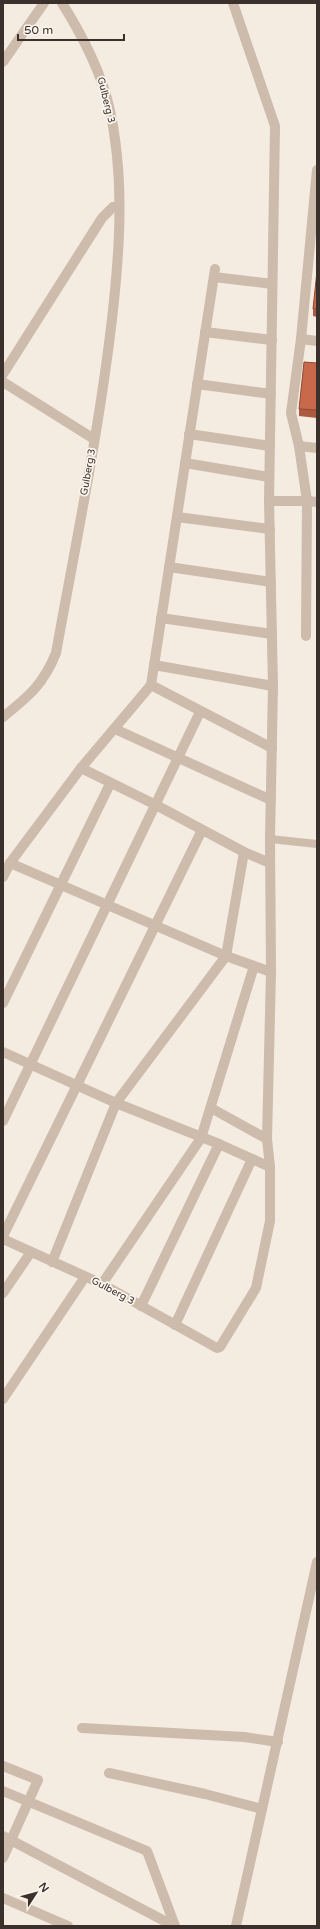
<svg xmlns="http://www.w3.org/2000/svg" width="320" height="1929" font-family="'Varela Round',sans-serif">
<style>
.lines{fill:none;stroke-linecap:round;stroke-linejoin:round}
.lane{stroke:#cdbbac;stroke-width:8}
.street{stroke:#cdbbac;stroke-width:10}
.wall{fill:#ac5a40}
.building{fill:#c8694b;stroke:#8c4a34}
.labels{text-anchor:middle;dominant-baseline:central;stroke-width:3.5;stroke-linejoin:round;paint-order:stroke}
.street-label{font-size:10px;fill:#3b302b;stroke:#fbf5ee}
</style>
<rect width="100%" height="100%" fill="#f4ebe1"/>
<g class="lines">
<polyline class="lane" points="270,839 317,844"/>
<g class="street">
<polyline points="3,62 44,3"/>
<polyline points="214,277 272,284"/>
<polyline points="205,332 272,340"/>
<polyline points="301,339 317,341"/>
<polyline points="3,374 102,218 113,207 119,207"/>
<polyline points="3,382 94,439"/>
<polyline points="197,384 271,394"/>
<polyline points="189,434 270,446"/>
<polyline points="299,446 317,448"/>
<polyline points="185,463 269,477"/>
<polyline points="269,501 307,501 317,502"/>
<polyline points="177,517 270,529"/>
<polyline points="169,567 271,582"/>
<polyline points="161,618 272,634"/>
<polyline points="306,636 307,501 299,446 291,413 301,339 317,170"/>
<polyline points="154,665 273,686"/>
<polyline points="151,685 272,748"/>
<path d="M3 717C29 696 43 685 56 653 76 542 99 431 112 319 120 249 125 176 109 106 100 69 82 35 62 3"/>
<polyline points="115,729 271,800"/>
<polyline points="81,768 156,805 244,852 270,863"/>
<polyline points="10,863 226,956 271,972"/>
<polyline points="3,877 10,863 81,768 151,685 215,269"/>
<polyline points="3,1003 110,784"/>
<polyline points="3,1052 116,1103 219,1144 270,1167"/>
<polyline points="211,1108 267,1139"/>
<polyline points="3,1121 200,712"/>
<polyline points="3,1236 202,830"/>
<polyline points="3,1239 102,1284 217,1348 220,1347 256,1288 270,1221 270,1167 267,1139 271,972 270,839 273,686 269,501 275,126 233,3"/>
<polyline points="52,1262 116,1103 226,956 244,852"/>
<polyline points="102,1284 201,1138 254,966"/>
<polyline points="3,1293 31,1252"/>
<polyline points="141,1306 219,1144"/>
<polyline points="175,1325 252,1159"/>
<polyline points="3,1399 85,1277"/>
<polyline points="82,1728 244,1737 278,1742"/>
<polyline points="3,1766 38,1780 3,1858"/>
<polyline points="109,1773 205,1794 262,1809"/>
<polyline points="3,1791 147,1851 175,1926"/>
<polyline points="3,1836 174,1926"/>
<polyline points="3,1898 68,1926"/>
<polyline points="236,1926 317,1562"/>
</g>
</g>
<g class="wall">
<polygon points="317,271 317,317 313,316 313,309"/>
<polygon points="317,363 317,418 299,416 299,409"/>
</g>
<g class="building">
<polygon points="317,271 317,309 313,309"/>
<polygon points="304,362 317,363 317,410 299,409"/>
</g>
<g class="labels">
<g class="street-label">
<text transform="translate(106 100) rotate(76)">Gulberg 3</text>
<text transform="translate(88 472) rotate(-80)">Gulberg 3</text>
<text transform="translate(113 1291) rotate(28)">Gulberg 3</text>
</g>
</g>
<rect width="320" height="1929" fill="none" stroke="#3b302b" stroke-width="8"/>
<g transform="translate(36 1893) rotate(54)" stroke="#fbf5ee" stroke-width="3" paint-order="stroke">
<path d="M0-3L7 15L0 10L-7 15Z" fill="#3b302b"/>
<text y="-6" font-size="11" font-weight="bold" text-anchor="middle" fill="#3b302b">N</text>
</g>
<path d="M18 34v6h106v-6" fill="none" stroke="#3b302b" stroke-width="2"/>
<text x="24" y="34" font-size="12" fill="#3b302b" stroke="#fbf5ee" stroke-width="3" paint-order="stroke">50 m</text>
</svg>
